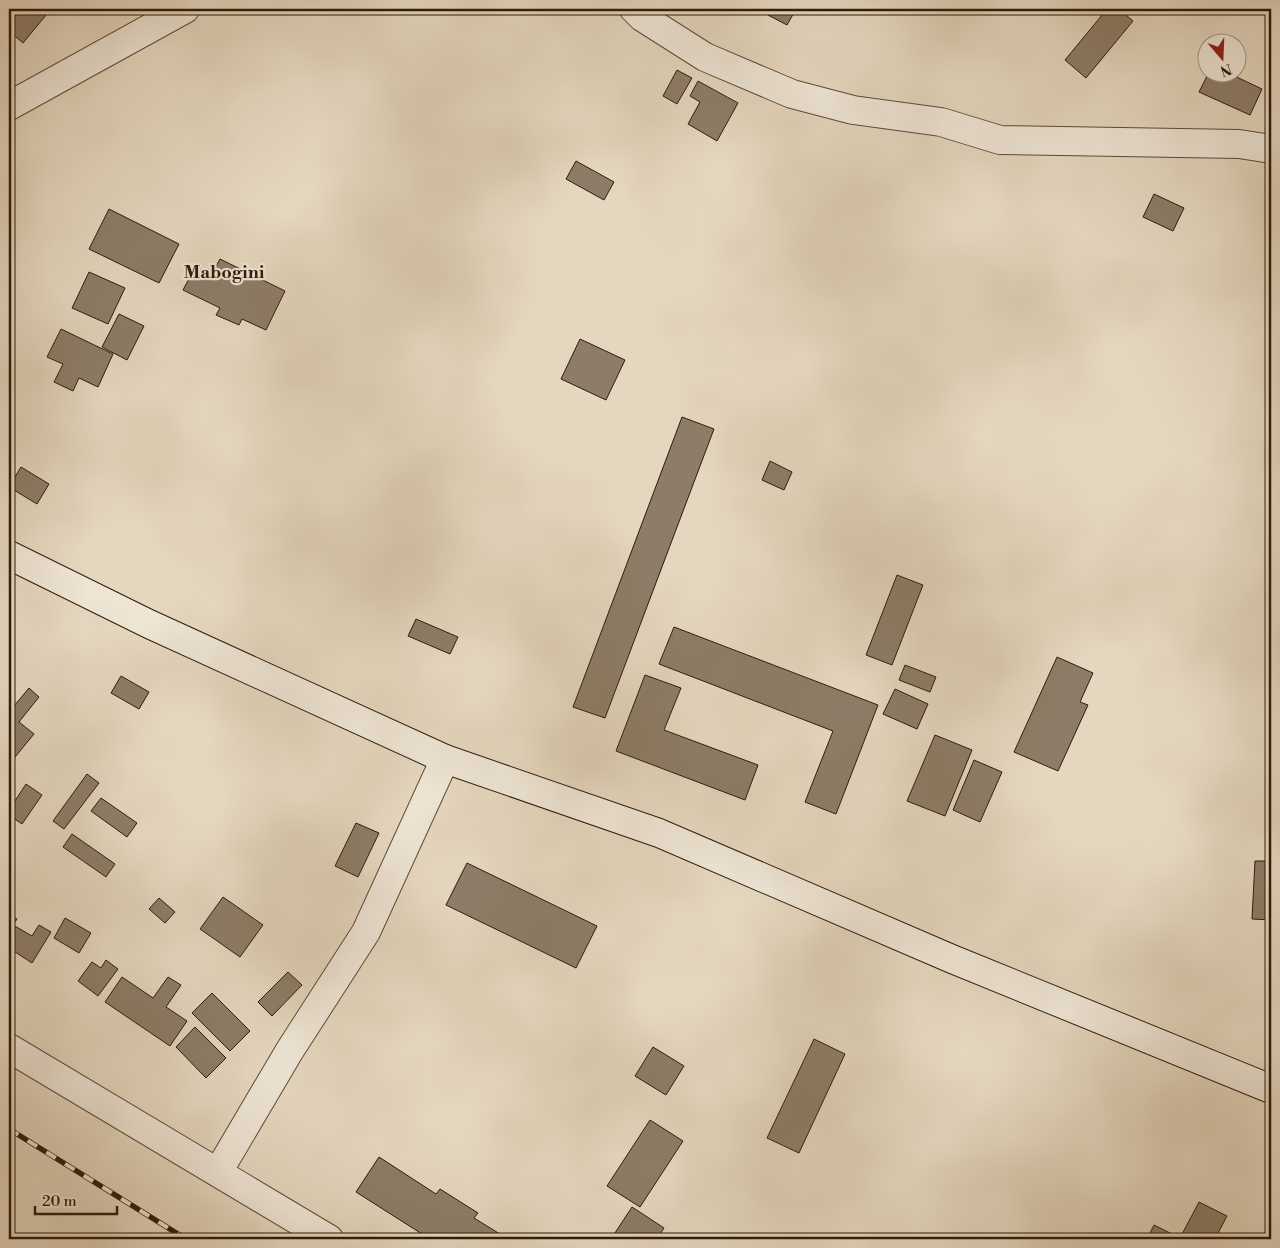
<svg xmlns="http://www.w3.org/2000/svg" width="1280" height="1248" font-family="'Libre Bodoni',serif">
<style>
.building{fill:#8d7d68;stroke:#2e1b0a}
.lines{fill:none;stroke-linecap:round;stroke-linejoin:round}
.street-casing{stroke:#5c4a37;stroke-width:30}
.secondary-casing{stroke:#2e1b0a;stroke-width:30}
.street{stroke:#eee5d5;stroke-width:28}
.secondary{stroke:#eee5d5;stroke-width:28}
.rail-casing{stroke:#2e1b0a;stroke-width:5.5}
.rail{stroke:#eee5d5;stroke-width:4;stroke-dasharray:11;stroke-linecap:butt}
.labels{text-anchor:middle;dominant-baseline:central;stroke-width:4.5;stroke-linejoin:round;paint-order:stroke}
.quarter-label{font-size:18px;font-weight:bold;fill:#2e1b0a;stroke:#eee5d5}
</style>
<rect width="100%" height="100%" fill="#e5d7bf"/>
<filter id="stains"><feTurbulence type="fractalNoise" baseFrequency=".004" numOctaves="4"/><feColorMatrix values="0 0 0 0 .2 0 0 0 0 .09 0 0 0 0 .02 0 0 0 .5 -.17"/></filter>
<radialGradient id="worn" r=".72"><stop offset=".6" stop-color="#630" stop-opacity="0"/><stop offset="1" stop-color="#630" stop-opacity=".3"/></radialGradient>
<g class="building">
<polygon points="9,9 51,9 23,43 9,31"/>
<polygon points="772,9 796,9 787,25 768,15"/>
<polygon points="1107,9 1119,9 1133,21 1086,78 1065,60"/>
<polygon points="677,70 692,78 677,104 663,96"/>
<polygon points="1209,72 1226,72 1262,89 1250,115 1199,92"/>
<polygon points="698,81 738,103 717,141 688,124 700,102 690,96"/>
<polygon points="576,161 614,182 604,200 566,179"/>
<polygon points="1154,194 1184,208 1173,231 1143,217"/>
<polygon points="109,209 179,244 159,283 89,249"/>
<polygon points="220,259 285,291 266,330 242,319 239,325 216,315 220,308 183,290 195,267 211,276"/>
<polygon points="89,272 125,288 108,324 72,308"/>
<polygon points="119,314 144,326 127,360 102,347"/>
<polygon points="61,329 113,354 98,387 79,378 73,391 54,382 63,364 47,357"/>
<polygon points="580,339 625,360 606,400 561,379"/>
<polygon points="682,417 714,429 605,718 573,707"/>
<polygon points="770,461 792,472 784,490 762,480"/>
<polygon points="21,467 49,484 37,504 9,487"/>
<polygon points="897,575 923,585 892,665 866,655"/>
<polygon points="416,619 458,637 450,654 408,636"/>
<polygon points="674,627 878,705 836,814 805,802 833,731 659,664"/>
<polygon points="1057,657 1093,673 1080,702 1088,705 1058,771 1014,752"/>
<polygon points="905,665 936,677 930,692 899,680"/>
<polygon points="645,675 681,688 664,730 758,765 745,800 616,751"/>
<polygon points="121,676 149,692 139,709 111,693"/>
<polygon points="29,688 39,697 19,722 34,734 11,762 9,761 9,712"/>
<polygon points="895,689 928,704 917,729 883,714"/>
<polygon points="935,735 972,750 945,816 907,801"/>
<polygon points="974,760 1002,772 980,822 953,810"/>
<polygon points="87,774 99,783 64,829 53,821"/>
<polygon points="26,784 42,795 22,824 9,815 9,810"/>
<polygon points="101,798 137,823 127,837 91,811"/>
<polygon points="356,823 379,833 358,877 335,866"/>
<polygon points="72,834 115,864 106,877 63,847"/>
<polygon points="1255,861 1271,861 1271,920 1252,919"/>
<polygon points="467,863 597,926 576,968 446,905"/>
<polygon points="223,897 263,925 240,957 200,929"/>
<polygon points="159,898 175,912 165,923 149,909"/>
<polygon points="9,914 17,919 13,925 32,936 39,925 51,932 32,963 9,948"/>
<polygon points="65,918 91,933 79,953 54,938"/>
<polygon points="106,960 118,969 98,996 78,981 92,962 101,968"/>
<polygon points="288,972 302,985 272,1016 258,1002"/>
<polygon points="122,977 153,998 168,977 181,985 166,1007 187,1021 170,1046 105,1002"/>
<polygon points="212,993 250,1031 230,1051 192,1013"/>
<polygon points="195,1027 226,1058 206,1078 176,1047"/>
<polygon points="814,1039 845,1054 799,1153 767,1138"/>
<polygon points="653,1047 684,1066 666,1095 635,1076"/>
<polygon points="650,1120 683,1141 640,1207 607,1186"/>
<polygon points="379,1157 436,1194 440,1189 478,1213 474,1218 508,1239 418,1239 422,1234 356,1192"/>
<polygon points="1199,1202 1227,1216 1215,1239 1147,1239 1154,1225 1180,1238"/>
<polygon points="632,1207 664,1228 657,1239 611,1239"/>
</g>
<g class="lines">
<g class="street-casing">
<g id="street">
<polyline points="634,9 642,17 705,57 792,94 853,110 941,122 1000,140 1239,144 1271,149"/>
<polyline points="9,106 185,9"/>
<polyline points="9,1048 329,1239"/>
<polyline points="218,1172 290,1050 366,932 445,759"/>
</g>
</g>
<g class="secondary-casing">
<polyline id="secondary" points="9,555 149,624 445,759 659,833 952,959 1271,1089"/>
</g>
<use href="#street" class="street"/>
<use href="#secondary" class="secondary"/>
<g class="rail-casing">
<polyline id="rail" points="9,1129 186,1239"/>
</g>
<use href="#rail" class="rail"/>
</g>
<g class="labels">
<g class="quarter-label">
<text x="224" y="272">Mabogini</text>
</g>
</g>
<rect width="1280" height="1248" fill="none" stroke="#e5d7bf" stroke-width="30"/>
<rect x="10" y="10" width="1260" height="1228" fill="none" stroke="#2e1b0a" stroke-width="2.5"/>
<rect x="15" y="15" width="1250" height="1218" fill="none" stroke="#2e1b0a"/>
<g transform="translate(1222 58) rotate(161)"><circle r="24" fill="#eee5d5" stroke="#a19484"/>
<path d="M0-4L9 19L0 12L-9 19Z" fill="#8f2418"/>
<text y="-8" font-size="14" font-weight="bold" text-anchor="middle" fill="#2e1b0a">N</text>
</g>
<path d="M35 1206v8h82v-8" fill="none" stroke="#2e1b0a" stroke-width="2.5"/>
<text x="42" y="1206" font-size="15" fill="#2e1b0a" stroke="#eee5d5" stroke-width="4" paint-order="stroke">20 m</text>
<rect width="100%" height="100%" filter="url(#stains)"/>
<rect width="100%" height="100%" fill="url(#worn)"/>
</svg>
